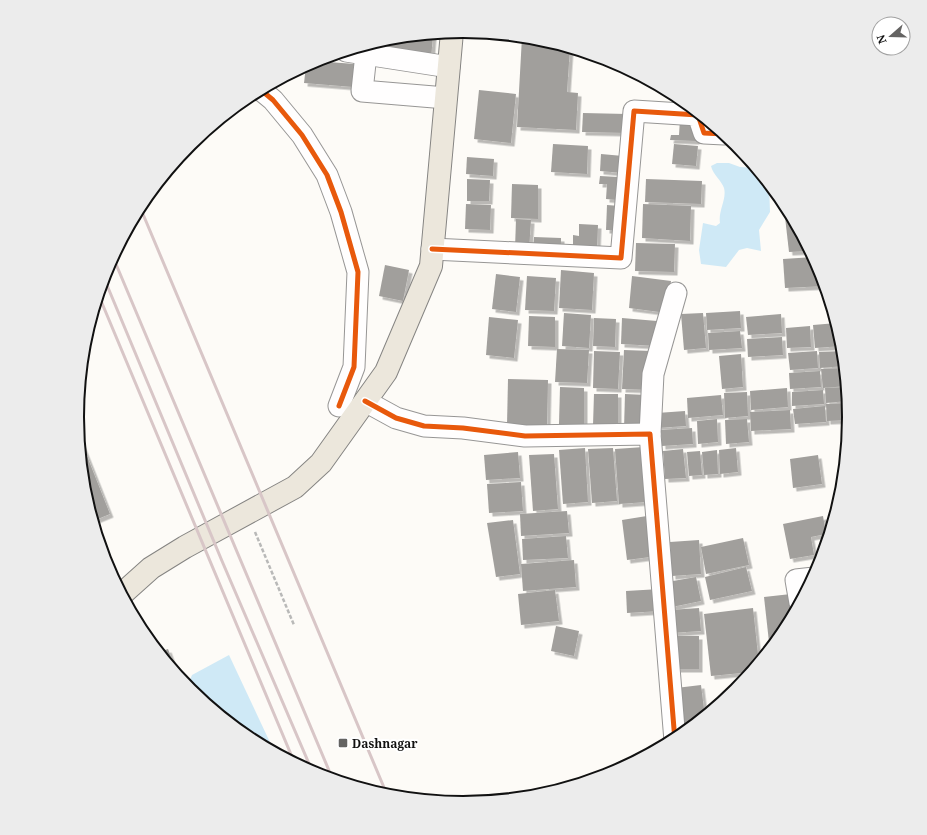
<svg xmlns="http://www.w3.org/2000/svg" width="927" height="835" font-family="'Noto Serif',serif">
<style>
.water{fill:#cfe9f6}
.building{fill:#a19f9c;filter:url(#shadow)}
.lines{fill:none;stroke-linecap:round;stroke-linejoin:round}
.street-casing{stroke:#979695;stroke-width:23}
.primary-casing{stroke:#858482;stroke-width:24}
.path{stroke:#b9b9b8;stroke-width:2.5;stroke-dasharray:4 2;stroke-linecap:butt}
.street{stroke:#fffefe;stroke-width:21}
.primary{stroke:#ece7dc;stroke-width:22}
.rail{stroke:#d8c6c7;stroke-width:3}
.cycleway-casing{stroke:#fff;stroke-width:8}
.cycleway{stroke:#e8590c;stroke-width:5}
.poi-dot{fill:#646362;stroke:#fff;stroke-width:1.5}
.labels{text-anchor:middle;dominant-baseline:central;stroke-width:4;stroke-linejoin:round;paint-order:stroke}
.poi-label{font-size:12px;font-weight:bold;fill:#111;stroke:#fff;text-anchor:start}
.rim{fill:none;stroke:#111;stroke-width:2}
</style>
<defs>
<filter id="shadow"><feDropShadow dx="3.5" dy="3.5" stdDeviation="0" flood-color="#0004"/></filter>
</defs>
<rect width="100%" height="100%" fill="#fdfbf7"/>
<g class="water">
<path d="M717 163H729L740 167 756 168 769 183 770 212 759 230 761 251 747 248 739 250 726 267 701 264 699 250 703 223 716 226 720 223C718 211 727 199 724 188 722 181 713 175 711 166Z"/>
<polygon points="229,655 275,753 249,739 187,687 192,675"/>
</g>
<g class="building">
<polygon points="427,35 433,35 431,59 370,44 388,38"/>
<polygon points="522,37 539,38 570,48 567,92 578,93 576,130 517,127"/>
<polygon points="315,61 355,64 353,87 304,83 306,66"/>
<polygon points="479,90 516,94 511,143 474,139"/>
<polygon points="583,113 627,114 627,133 582,132"/>
<polygon points="680,119 696,120 696,141 670,140 671,135 679,135"/>
<polygon points="553,144 588,146 587,174 551,172"/>
<polygon points="674,144 698,146 696,166 672,164"/>
<polygon points="601,154 623,156 622,173 600,171"/>
<polygon points="467,157 494,159 493,176 466,174"/>
<polygon points="600,176 618,177 617,200 606,199 607,184 599,184"/>
<polygon points="467,179 490,180 489,201 467,201"/>
<polygon points="646,179 702,181 701,204 645,202"/>
<polygon points="512,184 538,185 538,219 511,218"/>
<polygon points="466,204 491,205 490,230 465,229"/>
<polygon points="643,204 691,206 690,241 642,238"/>
<polygon points="607,205 620,206 619,230 606,230"/>
<polygon points="792,216 805,240 810,251 789,252 785,217"/>
<polygon points="516,219 531,220 529,250 515,249"/>
<polygon points="579,224 598,225 597,249 573,248 573,235 579,236"/>
<polygon points="534,237 561,238 561,253 533,251"/>
<polygon points="636,243 675,244 674,272 635,271"/>
<polygon points="814,257 821,270 826,286 785,288 783,259"/>
<polygon points="385,265 409,270 403,301 379,296"/>
<polygon points="561,270 594,273 592,310 559,308"/>
<polygon points="496,274 520,277 516,312 492,309"/>
<polygon points="527,276 556,278 554,311 525,310"/>
<polygon points="632,276 671,281 667,313 629,308"/>
<polygon points="740,311 741,328 707,330 706,313"/>
<polygon points="564,313 591,315 589,348 562,346"/>
<polygon points="703,313 706,348 684,350 681,314"/>
<polygon points="781,314 782,333 748,335 746,317"/>
<polygon points="529,316 555,317 555,347 528,346"/>
<polygon points="489,317 518,320 514,358 486,355"/>
<polygon points="594,318 616,319 615,347 593,346"/>
<polygon points="622,318 657,321 656,346 621,344"/>
<polygon points="837,323 843,346 815,348 813,325"/>
<polygon points="810,326 811,347 787,348 786,328"/>
<polygon points="740,331 742,348 709,350 708,333"/>
<polygon points="782,337 783,355 748,357 747,339"/>
<polygon points="557,349 589,350 587,383 555,382"/>
<polygon points="624,350 652,351 651,390 622,389"/>
<polygon points="594,351 620,352 618,389 593,388"/>
<polygon points="817,351 818,368 790,370 788,353"/>
<polygon points="843,351 845,366 820,368 819,352"/>
<polygon points="741,354 743,387 722,389 719,356"/>
<polygon points="845,368 847,386 823,388 821,369"/>
<polygon points="820,371 821,387 790,389 789,373"/>
<polygon points="508,379 548,380 547,427 507,425"/>
<polygon points="560,387 584,388 584,425 559,424"/>
<polygon points="847,387 848,401 826,403 825,388"/>
<polygon points="787,388 788,407 751,410 750,391"/>
<polygon points="823,390 824,404 792,406 792,392"/>
<polygon points="747,392 748,416 725,418 724,393"/>
<polygon points="594,394 618,394 618,426 593,425"/>
<polygon points="625,394 647,395 646,430 624,429"/>
<polygon points="721,395 723,415 688,418 687,398"/>
<polygon points="849,403 850,420 827,421 826,404"/>
<polygon points="825,406 826,422 795,424 793,409"/>
<polygon points="790,410 791,429 751,431 750,412"/>
<polygon points="685,411 686,426 658,428 657,413"/>
<polygon points="717,419 718,442 698,444 697,421"/>
<polygon points="747,419 749,442 726,444 725,420"/>
<polygon points="692,428 693,444 662,446 661,430"/>
<polygon points="81,441 110,514 93,521 84,493 79,442"/>
<polygon points="644,447 647,502 619,504 615,449"/>
<polygon points="585,448 588,502 563,504 559,450"/>
<polygon points="613,448 617,501 592,503 588,449"/>
<polygon points="736,448 738,472 720,474 719,450"/>
<polygon points="683,449 686,478 665,479 663,451"/>
<polygon points="717,450 718,474 704,475 702,452"/>
<polygon points="700,451 702,475 689,476 687,452"/>
<polygon points="518,452 520,478 486,480 484,455"/>
<polygon points="554,454 558,509 533,511 529,455"/>
<polygon points="818,455 822,484 793,488 790,459"/>
<polygon points="521,482 523,511 489,513 487,484"/>
<polygon points="567,511 569,533 521,536 520,514"/>
<polygon points="653,515 658,556 627,560 622,520"/>
<polygon points="823,516 826,534 811,537 814,555 790,559 783,524"/>
<polygon points="513,520 520,574 496,577 487,523"/>
<polygon points="566,536 568,558 523,560 522,539"/>
<polygon points="743,538 749,565 706,574 701,547"/>
<polygon points="699,540 701,574 672,576 670,542"/>
<polygon points="574,560 576,587 523,591 521,564"/>
<polygon points="746,567 752,591 710,600 705,577"/>
<polygon points="696,577 701,601 672,607 667,582"/>
<polygon points="660,589 661,611 627,613 626,591"/>
<polygon points="555,590 559,621 521,625 518,594"/>
<polygon points="791,594 794,616 785,632 770,651 764,597"/>
<polygon points="699,608 701,631 672,633 670,610"/>
<polygon points="753,608 759,664 752,672 711,676 704,614"/>
<polygon points="556,626 579,631 574,656 551,651"/>
<rect x="677" y="636" width="22" height="33"/>
<polygon points="168,649 178,676 159,652"/>
<polygon points="701,685 705,717 696,724 681,726 676,688"/>
<polygon points="692,728 679,738 678,730"/>
</g>
<g class="lines">
<g class="street-casing">
<g id="street">
<polyline points="346,51 449,67"/>
<polyline points="366,54 362,91 446,98"/>
<polyline points="261,90 273,100 302,135 327,175 341,212 358,272 354,367 339,406"/>
<polyline points="432,249 621,258 634,111 698,115 704,133 724,134"/>
<polyline points="365,401 396,418 424,426 463,428 525,436 650,434 675,741"/>
<polyline points="650,434 653,374 676,293"/>
<polyline points="800,603 796,580 814,578"/>
</g>
</g>
<g class="primary-casing">
<polyline id="primary" points="122,594 151,568 185,547 295,487 321,463 386,372 431,266 452,32"/>
</g>
<polyline class="path" points="255,532 294,625"/>
<use href="#street" class="street"/>
<use href="#primary" class="primary"/>
<g class="rail">
<path d="M140 207C223 404 305 600 388 797"/>
<polyline points="113,257 333,780"/>
<polyline points="104,278 222,561 313,773"/>
<polyline points="99,296 295,764"/>
</g>
<g class="cycleway-casing">
<g id="cycleway">
<polyline points="261,90 273,100 302,135 327,175 341,212 358,272 354,367 339,406"/>
<polyline points="432,249 621,258 634,111 698,115 704,133 724,134"/>
<polyline points="365,401 396,418 424,426 463,428 525,436 650,434 675,741"/>
</g>
</g>
<use href="#cycleway" class="cycleway"/>
</g>
<rect class="poi-dot" x="338" y="738" width="10" height="10" rx="2"/>
<g class="labels">
<g class="poi-label">
<text x="352" y="743">Dashnagar</text>
</g>
</g>
<path d="M0 0H927V835H0ZM84 417a379 379 0 1 1 758 0a379 379 0 1 1-758 0Z" fill="#ececec" fill-rule="evenodd"/>
<path class="rim" d="M84 417a379 379 0 1 1 758 0a379 379 0 1 1-758 0Z"/>
<g transform="translate(891 36) rotate(250)"><circle r="19" fill="#ffffff" stroke="#a0a0a0"/>
<path d="M0-3L7 15L0 10L-7 15Z" fill="#646362"/>
<text y="-6" font-size="11" font-weight="bold" text-anchor="middle" fill="#111111">N</text>
</g>
</svg>
